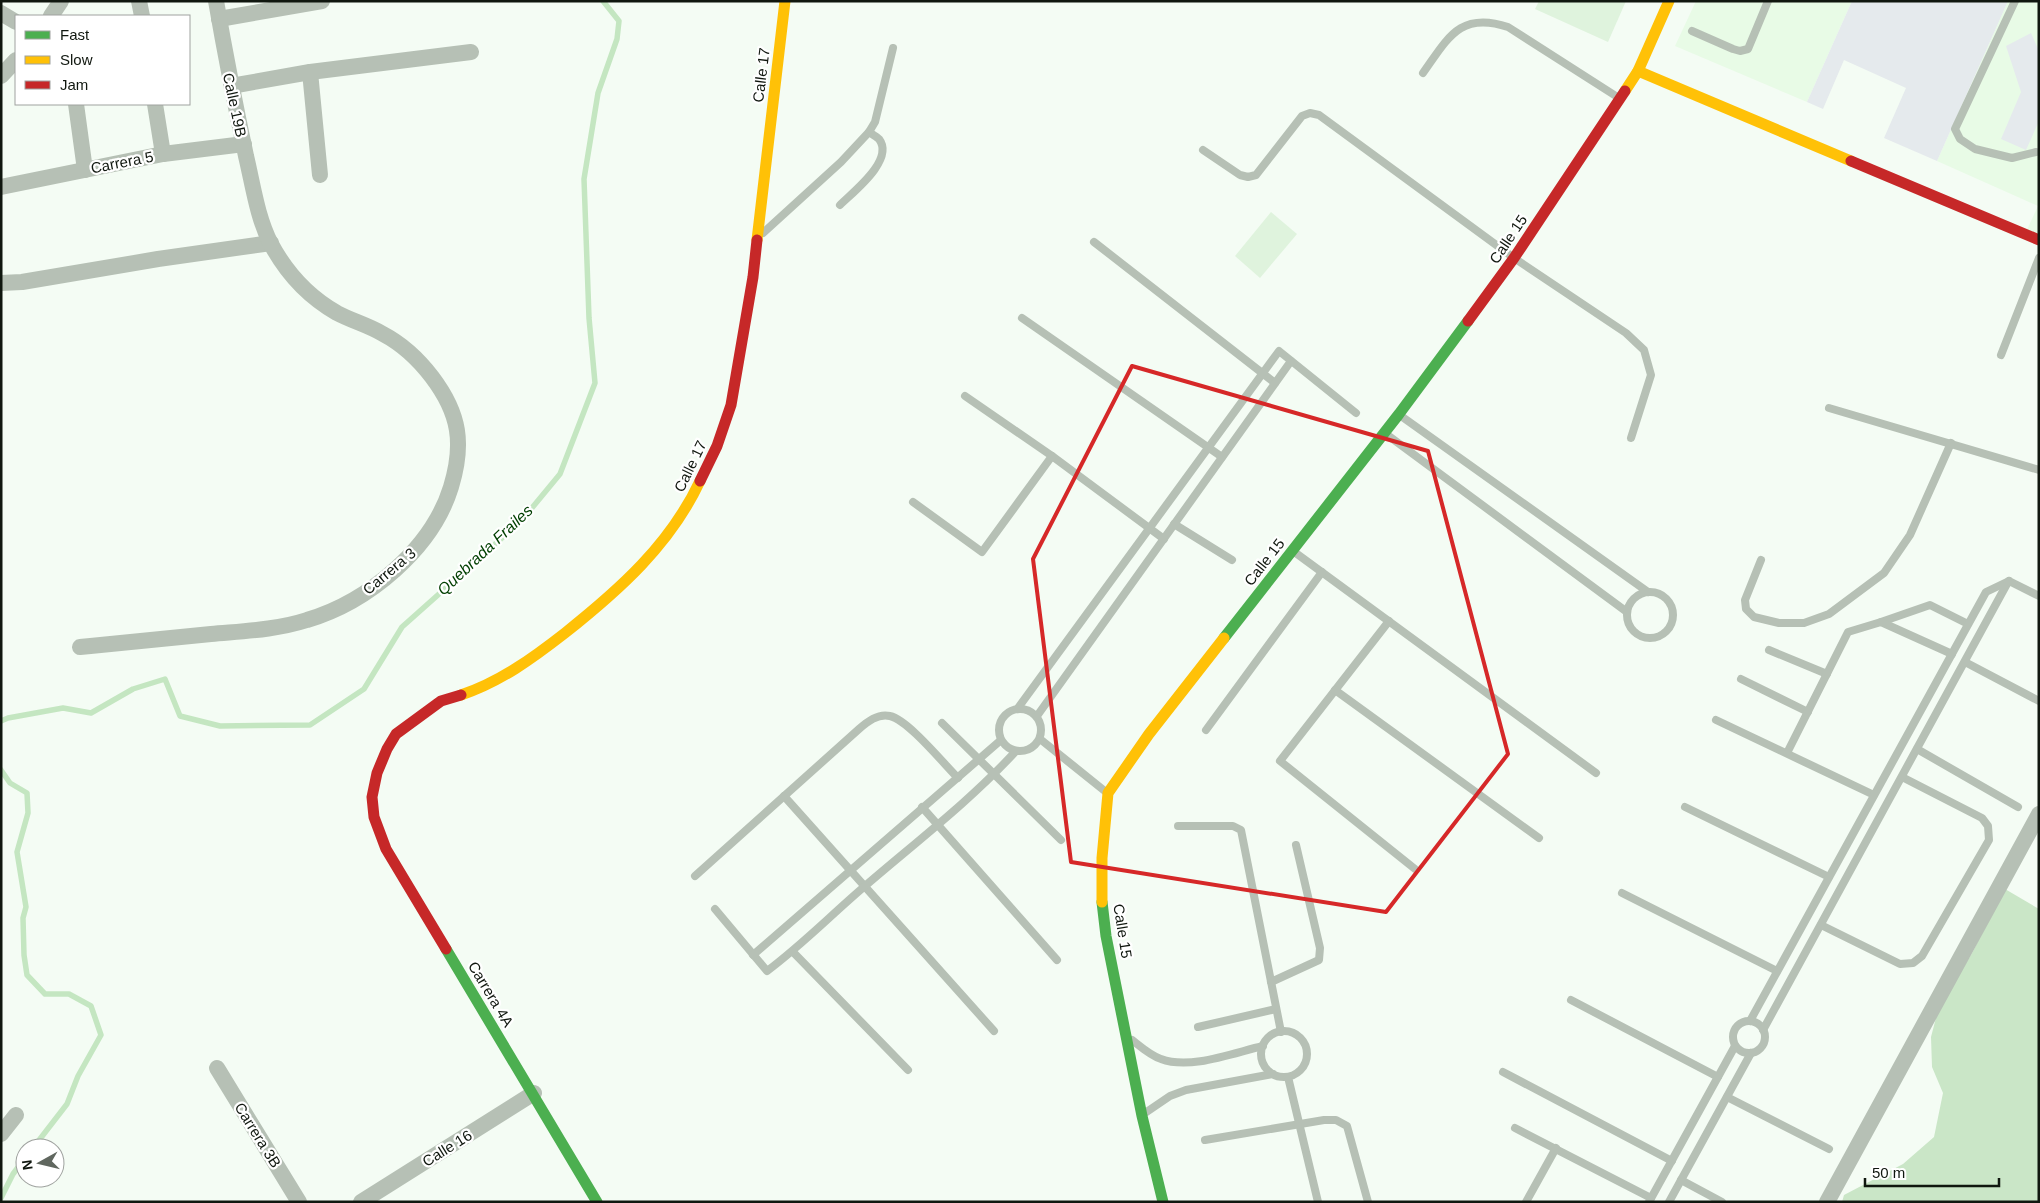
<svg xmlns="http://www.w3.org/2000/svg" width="2040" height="1203" font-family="Arial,sans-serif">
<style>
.built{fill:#e8fbe6}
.green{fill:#dff3dd}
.forest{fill:#cae6c7}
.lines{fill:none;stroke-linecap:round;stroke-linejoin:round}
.stream{stroke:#c4e6c1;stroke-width:5.5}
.building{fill:#e5eaed}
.lane{stroke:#b6c0b5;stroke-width:8}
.street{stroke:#b6c0b5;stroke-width:16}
.fast{stroke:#4caf50;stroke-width:11}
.slow{stroke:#ffc107;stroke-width:11}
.jam{stroke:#c62828;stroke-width:11}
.marked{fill:none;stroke:#d62828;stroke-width:4;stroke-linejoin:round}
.labels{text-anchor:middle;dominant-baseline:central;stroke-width:4.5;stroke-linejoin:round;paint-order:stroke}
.street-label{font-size:15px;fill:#10170f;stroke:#fff}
.water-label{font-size:16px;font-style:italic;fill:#003f00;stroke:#fff}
</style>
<rect width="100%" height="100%" fill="#f4fcf4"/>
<g class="built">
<polygon points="1696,1 1852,1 1807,102 1675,46"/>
<polygon points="2008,1 2039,1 2039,240 2025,234 2038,206 1937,161"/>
</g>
<g class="green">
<polygon points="1539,1 1626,1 1608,42 1535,9"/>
<polygon points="1271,212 1297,234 1260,278 1235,256"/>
</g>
<polygon class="forest" points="2005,889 2039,909 2039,1202 1842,1202 1844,1195 1903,1164 1934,1137 1943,1093 1932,1067 1931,1037 1937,1014 1941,1002 1971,955"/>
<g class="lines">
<g class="stream">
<polyline points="1,721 8,718 63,708 91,713 133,689 165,679 180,716 220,726 310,725 364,689 402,627 522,520 560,474 595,383 589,318 584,179 598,93 617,39 619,21 603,1"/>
<polyline points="1,770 10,783 27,793 28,813 17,852 26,907 23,918 24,955 27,975 45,994 69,994 91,1006 101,1035 78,1076 67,1104 33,1148"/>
<polyline points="1,1198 13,1174 25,1158"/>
</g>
</g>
<g class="building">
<polygon points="1852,1 2008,1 1937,161 1884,138 1906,88 1844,60 1823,109 1807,102"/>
<polygon points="2031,33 2039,51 2039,121 2026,150 2001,139 2021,92 2006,46"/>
</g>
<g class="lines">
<g class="lane">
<polyline points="2015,1 1955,129 1960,139 1975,149 2012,158 2036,152"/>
<polyline points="1692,31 1733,49 1740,51 1748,49 1768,1"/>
<path d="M1423 73C1448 38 1460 11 1508 27L1619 98"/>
<polyline points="1203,150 1240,175 1248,177 1256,175 1302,116 1310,113 1319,115 1514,258 1626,333 1644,350 1651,375 1631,438"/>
<path d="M840 205C853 192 895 160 879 139 877 137 872 134 869 132"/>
<polyline points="763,233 841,162 869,132 875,122 893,48"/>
<polyline points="1094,242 1275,383"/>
<polyline points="1022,318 1222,457"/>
<polyline points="2001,355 2039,258"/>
<polyline points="965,396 1052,456 1164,539"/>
<polyline points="1829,408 2039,470"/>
<polyline points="1401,416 1648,592"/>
<polyline points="1386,434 1627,612"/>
<polyline points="913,502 982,552 1052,456"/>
<polyline points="1174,524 1232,560"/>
<polyline points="1293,551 1596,773"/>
<polyline points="1761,560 1745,600 1746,609 1754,617 1779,623 1804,623 1829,614 1884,573 1910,535 1951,443"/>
<polyline points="2009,581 2039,596"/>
<circle cx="1650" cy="615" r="23"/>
<polyline points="1389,621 1280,761 1415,869"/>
<polyline points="1881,622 1930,605 1968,624"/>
<polyline points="1769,650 1827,674"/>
<polyline points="1965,662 2039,701"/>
<polyline points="1741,679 1808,712"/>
<polyline points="1335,690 1539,838"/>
<polyline points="1018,708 1279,351 1356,413"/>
<circle cx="1020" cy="730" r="21"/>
<polyline points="1037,716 1291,361"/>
<polyline points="1716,720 1874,795"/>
<polyline points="942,723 1061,840"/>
<polyline points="1206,730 1322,572"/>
<polyline points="1040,739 1106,792"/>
<polyline points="1917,749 2018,807"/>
<polyline points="1787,753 1848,632 1881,622 1952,654"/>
<polyline points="784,796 994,1031"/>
<polyline points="922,807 1057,960"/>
<polyline points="1685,807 1829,877"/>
<polyline points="1178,826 1233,826 1241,830 1281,1032"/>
<path d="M695 876 859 729C867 722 878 713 890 716 908 720 943 763 958 778"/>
<polyline points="1622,893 1777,971"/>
<path d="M715 909 767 971C802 945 832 914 865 886 916 842 970 801 1016 751"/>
<polyline points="1821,925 1900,964 1913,963 1922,956 1989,840 1988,826 1982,818 1902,777"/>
<polyline points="793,952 908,1070"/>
<polyline points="753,955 1001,740"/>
<polyline points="1271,982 1319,960 1320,948 1296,845"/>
<polyline points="1571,1000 1718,1077"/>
<circle cx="1749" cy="1037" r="16"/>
<polyline points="1750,1021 1986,592 2009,581"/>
<polyline points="1198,1027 1276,1009"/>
<polyline points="1763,1030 2008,582"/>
<circle cx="1284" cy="1054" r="23"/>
<path d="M1132 1040C1141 1047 1151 1056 1161 1059 1190 1070 1233 1053 1263 1046"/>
<polyline points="1503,1072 1672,1161"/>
<polyline points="1288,1077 1318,1202"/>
<polyline points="1727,1097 1829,1149"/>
<polyline points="1145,1113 1170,1096 1186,1090 1273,1074"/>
<polyline points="1515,1128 1651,1198"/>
<polyline points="1205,1140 1324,1120 1336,1120 1347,1126 1368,1202"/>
<polyline points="1681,1180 1722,1202"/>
<polyline points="1526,1202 1556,1148"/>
<polyline points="1649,1202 1735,1046"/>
<polyline points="1669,1202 1751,1053"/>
</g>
<g class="street">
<polyline points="139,1 142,16"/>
<polyline points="1,13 16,22"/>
<polyline points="51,16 61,1"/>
<polyline points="219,19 322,1"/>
<polyline points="310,72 320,175"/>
<polyline points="1,76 16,60"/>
<polyline points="231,86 310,72 471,52"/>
<polyline points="76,104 85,170"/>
<polyline points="155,104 163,154"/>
<polyline points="1,187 163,154 244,144"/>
<polyline points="1,283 22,282 158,259 271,243"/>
<path d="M80 647C124 643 168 638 211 634 243 631 276 630 307 620 368 602 432 549 451 487 464 444 460 414 432 377 419 360 402 344 383 334 368 325 352 321 337 313 309 297 286 272 271 244 257 217 253 185 246 156 235 104 225 53 216 1"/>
<polyline points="217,1068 299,1202"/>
<polyline points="1,1134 16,1115"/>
<polyline points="361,1202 534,1093"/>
<polyline points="1827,1202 2039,814"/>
</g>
<g class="fast">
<polyline points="1224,638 1399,414 1468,321"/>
<polyline points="1102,902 1106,936 1142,1116 1163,1202"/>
<polyline points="446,949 597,1202"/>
</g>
<g class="slow">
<polyline points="1638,71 1851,161"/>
<polyline points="1625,91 1638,71 1669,1"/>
<polyline points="757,240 785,1"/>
<path d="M461 695C500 682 533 658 565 633 619 590 670 545 700 481"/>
<polyline points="1102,902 1102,858 1108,793 1149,734 1224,638"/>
</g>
<g class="jam">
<polyline points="1851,161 2039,240"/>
<polyline points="1468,321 1514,258 1625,91"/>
<polyline points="700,481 717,446 731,405 753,277 757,240"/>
<polyline points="446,949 386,849 374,817 372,797 377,773 387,749 396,734 441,701 461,695"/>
</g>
</g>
<path class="marked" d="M1132 366 1428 451 1508 754 1386 912 1071 862 1033 559Z"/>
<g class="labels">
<g class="street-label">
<text transform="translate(761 75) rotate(-83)">Calle 17</text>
<text transform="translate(235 105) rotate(78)">Calle 19B</text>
<text transform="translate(122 162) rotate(-11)">Carrera 5</text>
<text transform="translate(1508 239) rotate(-56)">Calle 15</text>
<text transform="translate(690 466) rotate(-64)">Calle 17</text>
<text transform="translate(1264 562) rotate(-52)">Calle 15</text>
<text transform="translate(389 571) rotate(-40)">Carrera 3</text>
<text transform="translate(1123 931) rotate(81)">Calle 15</text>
<text transform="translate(491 994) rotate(59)">Carrera 4A</text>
<text transform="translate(258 1135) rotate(58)">Carrera 3B</text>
<text transform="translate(447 1148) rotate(-32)">Calle 16</text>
</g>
<g class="water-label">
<text transform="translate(485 550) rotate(-43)">Quebrada Frailes</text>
</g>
</g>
<rect width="2040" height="1203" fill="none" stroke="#10170f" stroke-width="5"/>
<rect x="15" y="15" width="175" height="90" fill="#ffffff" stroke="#9fa29f"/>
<rect x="25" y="31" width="25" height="8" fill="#4caf50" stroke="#9fa29f"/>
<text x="60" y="40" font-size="15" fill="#10170f">Fast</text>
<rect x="25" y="56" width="25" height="8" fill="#ffc107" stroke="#9fa29f"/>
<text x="60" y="65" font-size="15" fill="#10170f">Slow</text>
<rect x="25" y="81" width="25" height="8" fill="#c62828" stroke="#9fa29f"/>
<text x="60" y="90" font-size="15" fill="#10170f">Jam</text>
<g transform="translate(40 1163) rotate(262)"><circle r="24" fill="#ffffff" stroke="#9fa29f"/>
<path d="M0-4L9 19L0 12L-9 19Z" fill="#60675f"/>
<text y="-8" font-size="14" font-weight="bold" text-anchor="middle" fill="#10170f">N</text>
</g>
<path d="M1865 1178v8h134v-8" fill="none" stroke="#10170f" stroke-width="2.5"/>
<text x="1872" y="1178" font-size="15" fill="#10170f" stroke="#ffffff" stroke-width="4" paint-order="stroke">50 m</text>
</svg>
